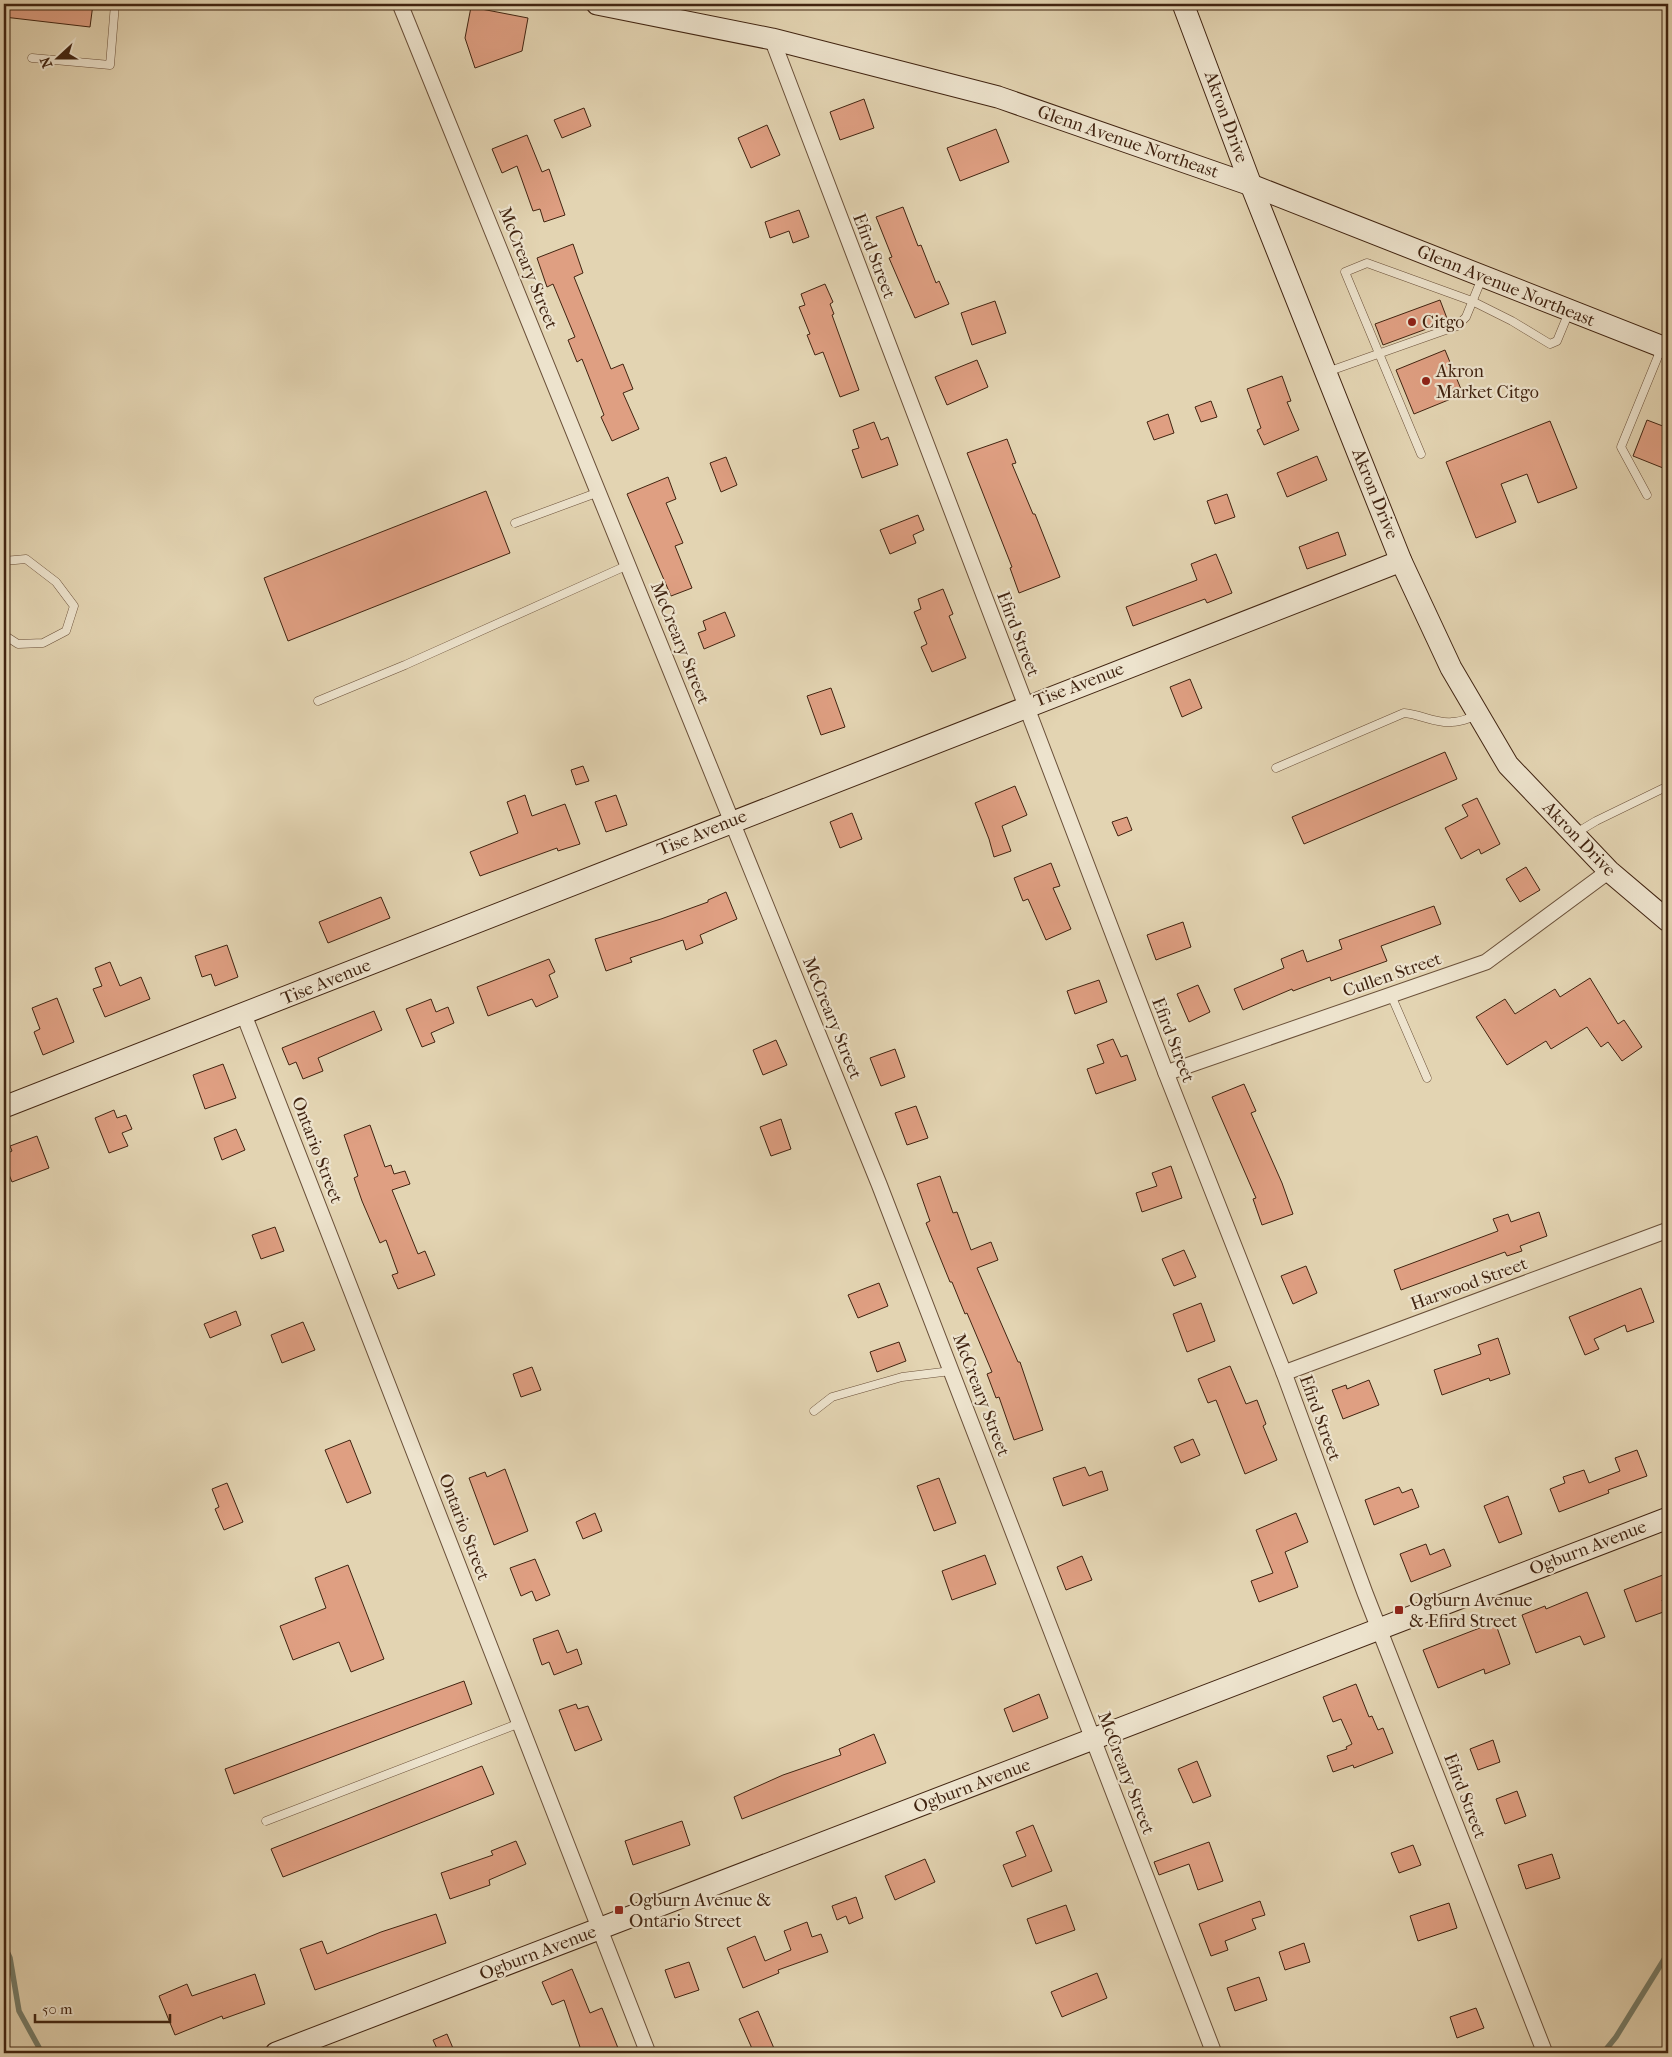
<svg xmlns="http://www.w3.org/2000/svg" width="1672" height="2057" font-family="'IM FELL French Canon',serif">
<style>
.lines{fill:none;stroke-linecap:round;stroke-linejoin:round}
.stream{stroke:#757d6a;stroke-width:5.5}
.building{fill:#df9f82;stroke:#412411}
.lane-casing{stroke:#6a5039;stroke-width:9}
.street-casing{stroke:#6a5039;stroke-width:17}
.secondary-casing{stroke:#412411;stroke-width:23}
.lane{stroke:#ede3cd;stroke-width:8}
.street{stroke:#ede3cd;stroke-width:15}
.secondary{stroke:#ede3cd;stroke-width:21}
.poi-dot{fill:#8f2418;stroke:#ede3cd;stroke-width:2}
.labels{text-anchor:middle;dominant-baseline:central;stroke-width:4.5;stroke-linejoin:round;paint-order:stroke}
.street-label{font-size:18px;fill:#412411;stroke:#ede3cd}
.poi-label{font-size:18px;fill:#412411;stroke:#ede3cd;text-anchor:start}
</style>
<rect width="100%" height="100%" fill="#e3d4b2"/>
<filter id="stains"><feTurbulence type="fractalNoise" baseFrequency=".004" numOctaves="4"/><feColorMatrix values="0 0 0 0 .2 0 0 0 0 .09 0 0 0 0 .02 0 0 0 .5 -.17"/></filter>
<radialGradient id="worn" r=".72"><stop offset=".6" stop-color="#630" stop-opacity="0"/><stop offset="1" stop-color="#630" stop-opacity=".3"/></radialGradient>
<g class="lines">
<g class="stream">
<polyline points="4,1945 10,1958 19,2011 42,2053"/>
<polyline points="1603,2053 1616,2037 1668,1953"/>
</g>
</g>
<g class="building">
<polygon points="4,4 93,4 90,27 4,17"/>
<polygon points="471,7 528,18 522,51 475,68 465,38"/>
<polygon points="864,99 874,128 840,140 830,112"/>
<polygon points="584,108 591,126 562,138 554,120"/>
<polygon points="767,125 780,155 751,168 738,138"/>
<polygon points="996,129 1009,162 960,181 947,148"/>
<polygon points="527,135 542,172 549,169 565,215 544,222 540,209 533,211 517,166 502,173 492,149"/>
<polygon points="903,207 918,246 921,245 936,283 939,281 949,304 915,318 889,258 892,257 876,217"/>
<polygon points="799,210 809,237 793,243 789,231 770,238 765,222"/>
<polygon points="573,244 583,273 574,277 611,369 623,364 633,389 623,393 639,429 612,441 601,417 604,415 582,359 577,362 568,340 575,337 553,284 547,287 537,258"/>
<polygon points="825,284 833,302 830,304 834,314 832,315 859,390 840,397 823,352 815,355 807,335 810,334 799,307 805,305 801,294"/>
<polygon points="1440,300 1448,321 1383,345 1375,324"/>
<polygon points="995,301 1006,333 972,345 961,313"/>
<polygon points="1445,350 1463,394 1414,414 1396,370"/>
<polygon points="977,360 988,387 947,405 935,377"/>
<polygon points="1282,376 1291,401 1287,402 1299,430 1264,445 1257,430 1261,428 1247,389"/>
<polygon points="1211,401 1217,417 1201,422 1195,407"/>
<polygon points="1168,414 1174,433 1154,440 1147,422"/>
<polygon points="1647,420 1668,428 1668,470 1633,456"/>
<polygon points="1550,421 1577,488 1538,503 1527,474 1501,484 1516,522 1476,538 1446,462"/>
<polygon points="874,422 881,440 888,437 898,465 862,478 852,450 859,448 853,430"/>
<polygon points="1007,439 1016,463 1012,464 1033,514 1035,514 1060,577 1019,593 1010,568 1012,567 967,453"/>
<polygon points="1317,456 1327,480 1287,497 1277,473"/>
<polygon points="726,457 737,485 721,492 710,463"/>
<polygon points="668,477 676,499 666,503 683,543 675,546 692,588 671,596 627,494"/>
<polygon points="486,491 510,553 288,641 264,578"/>
<polygon points="1227,494 1235,517 1215,524 1207,501"/>
<polygon points="918,515 924,530 913,535 916,543 890,554 880,530"/>
<polygon points="1338,532 1346,555 1307,569 1299,547"/>
<polygon points="1216,554 1232,593 1207,603 1205,599 1133,626 1126,607 1197,580 1191,564"/>
<polygon points="943,589 953,614 949,616 966,658 932,672 921,647 927,644 914,612 921,609 918,599"/>
<polygon points="725,612 735,636 704,649 698,633 706,630 703,621"/>
<polygon points="1190,679 1202,708 1182,717 1170,687"/>
<polygon points="831,688 845,727 821,735 807,696"/>
<polygon points="1445,752 1457,779 1304,844 1292,817"/>
<polygon points="583,766 589,781 576,785 571,770"/>
<polygon points="1015,786 1027,815 1002,826 1011,851 994,857 989,839 975,803"/>
<polygon points="525,795 532,816 565,804 580,844 558,851 557,848 480,876 470,852 518,833 507,802"/>
<polygon points="616,795 627,825 606,832 595,802"/>
<polygon points="1477,798 1500,844 1481,854 1479,849 1461,859 1445,828 1468,816 1462,805"/>
<polygon points="852,813 862,839 840,848 830,822"/>
<polygon points="1127,817 1132,830 1118,836 1112,822"/>
<polygon points="1051,863 1060,886 1053,888 1071,929 1046,940 1028,899 1023,901 1014,878"/>
<polygon points="1526,867 1540,890 1520,902 1506,879"/>
<polygon points="726,892 737,919 700,935 703,943 686,950 683,940 630,958 632,962 606,971 595,939 661,919 708,902 708,900"/>
<polygon points="381,897 390,918 328,943 319,922"/>
<polygon points="1434,906 1441,924 1381,946 1387,961 1331,981 1330,977 1293,991 1292,989 1243,1010 1234,989 1284,968 1281,959 1303,950 1307,962 1342,949 1339,940"/>
<polygon points="1183,922 1191,947 1156,960 1147,935"/>
<polygon points="227,945 238,977 215,986 211,974 202,977 195,956"/>
<polygon points="549,959 555,972 549,975 558,997 536,1007 532,999 488,1016 477,987"/>
<polygon points="110,962 120,986 141,977 150,999 105,1017 93,989 102,986 95,968"/>
<polygon points="1590,978 1618,1024 1624,1020 1642,1047 1622,1061 1608,1042 1601,1047 1587,1027 1551,1049 1546,1041 1507,1065 1476,1017 1505,999 1515,1014 1555,989 1560,997"/>
<polygon points="1099,980 1107,1002 1075,1014 1067,991"/>
<polygon points="1198,985 1210,1012 1189,1022 1177,994"/>
<polygon points="57,998 74,1042 43,1055 34,1032 40,1029 32,1008"/>
<polygon points="431,999 436,1012 448,1007 454,1023 431,1033 435,1042 422,1047 406,1009"/>
<polygon points="374,1011 382,1030 318,1058 323,1071 303,1079 296,1062 289,1065 282,1048"/>
<polygon points="1113,1039 1121,1057 1127,1055 1136,1080 1096,1094 1087,1069 1104,1063 1097,1045"/>
<polygon points="776,1040 787,1065 763,1075 753,1050"/>
<polygon points="895,1049 905,1077 881,1086 870,1058"/>
<polygon points="223,1064 236,1098 205,1109 193,1075"/>
<polygon points="1244,1084 1256,1111 1251,1113 1282,1183 1293,1214 1262,1225 1253,1199 1256,1198 1212,1097"/>
<polygon points="916,1106 928,1138 907,1145 895,1113"/>
<polygon points="114,1110 117,1118 126,1115 132,1129 122,1133 128,1146 109,1153 95,1118"/>
<polygon points="781,1119 791,1149 771,1156 760,1127"/>
<polygon points="370,1125 385,1167 391,1165 394,1174 405,1171 410,1184 392,1190 418,1254 425,1251 435,1275 398,1289 392,1275 398,1273 386,1240 380,1243 362,1201 354,1178 358,1176 344,1135"/>
<polygon points="236,1129 245,1150 222,1160 214,1138"/>
<polygon points="37,1136 49,1168 12,1182 4,1162 4,1155 12,1151 10,1146"/>
<polygon points="1171,1166 1182,1198 1142,1212 1136,1193 1157,1186 1152,1173"/>
<polygon points="940,1176 953,1213 957,1212 971,1250 991,1242 998,1260 977,1268 1018,1362 1020,1362 1043,1430 1014,1440 999,1397 996,1398 987,1374 992,1372 967,1313 965,1314 952,1282 950,1282 926,1223 930,1221 917,1184"/>
<polygon points="1539,1212 1547,1236 1520,1246 1522,1251 1507,1256 1505,1252 1401,1290 1394,1270 1498,1231 1493,1219 1508,1214 1511,1222"/>
<polygon points="275,1227 284,1251 261,1259 252,1235"/>
<polygon points="1184,1250 1196,1277 1174,1286 1162,1259"/>
<polygon points="1306,1266 1317,1293 1293,1304 1281,1276"/>
<polygon points="879,1283 888,1306 858,1318 848,1295"/>
<polygon points="1641,1288 1654,1322 1627,1332 1625,1325 1594,1339 1599,1349 1585,1355 1569,1317"/>
<polygon points="1201,1303 1215,1341 1187,1352 1173,1314"/>
<polygon points="236,1311 241,1325 210,1338 204,1324"/>
<polygon points="303,1322 315,1350 282,1363 271,1335"/>
<polygon points="1498,1338 1510,1374 1490,1381 1489,1378 1442,1395 1434,1370 1481,1354 1478,1345"/>
<polygon points="899,1342 906,1361 877,1372 870,1352"/>
<polygon points="1230,1366 1246,1404 1257,1400 1266,1424 1263,1426 1277,1460 1245,1474 1216,1400 1208,1403 1198,1379"/>
<polygon points="532,1367 541,1390 521,1397 513,1374"/>
<polygon points="1369,1380 1379,1405 1343,1419 1332,1390 1346,1385 1347,1389"/>
<polygon points="1193,1439 1200,1455 1181,1463 1174,1447"/>
<polygon points="350,1440 371,1493 347,1503 325,1450"/>
<polygon points="1637,1450 1647,1476 1608,1490 1609,1493 1559,1512 1550,1489 1565,1483 1563,1477 1584,1470 1589,1483 1620,1471 1615,1458"/>
<polygon points="1085,1467 1089,1476 1102,1471 1108,1490 1063,1506 1053,1478"/>
<polygon points="505,1469 528,1531 494,1545 469,1478 485,1472 487,1477"/>
<polygon points="939,1478 956,1523 934,1531 917,1486"/>
<polygon points="227,1483 243,1522 224,1530 215,1509 219,1507 212,1489"/>
<polygon points="1399,1487 1402,1493 1412,1489 1419,1507 1374,1525 1365,1500"/>
<polygon points="1508,1496 1522,1534 1499,1543 1484,1506"/>
<polygon points="595,1513 602,1531 583,1539 576,1522"/>
<polygon points="1296,1513 1308,1542 1285,1552 1298,1587 1259,1602 1251,1581 1273,1573 1256,1530"/>
<polygon points="1426,1544 1430,1555 1444,1549 1451,1566 1411,1582 1400,1554"/>
<polygon points="985,1555 996,1584 952,1600 942,1571"/>
<polygon points="1082,1556 1092,1580 1066,1590 1057,1567"/>
<polygon points="535,1559 550,1595 536,1601 532,1591 521,1596 510,1568"/>
<polygon points="348,1565 384,1659 351,1672 339,1642 293,1660 280,1626 326,1608 315,1578"/>
<polygon points="1668,1573 1668,1598 1662,1600 1666,1611 1636,1622 1624,1590"/>
<polygon points="1587,1592 1605,1637 1584,1645 1580,1636 1536,1653 1522,1615 1545,1606 1546,1609"/>
<polygon points="1495,1622 1510,1664 1485,1674 1484,1669 1438,1688 1423,1650"/>
<polygon points="558,1630 567,1653 577,1649 582,1664 554,1675 549,1662 542,1665 533,1639"/>
<polygon points="464,1681 472,1704 234,1794 225,1769"/>
<polygon points="1356,1684 1369,1717 1372,1716 1378,1730 1383,1728 1393,1753 1354,1768 1353,1765 1333,1772 1327,1756 1347,1749 1346,1747 1352,1744 1341,1719 1333,1722 1323,1697"/>
<polygon points="1039,1694 1048,1718 1013,1732 1004,1709"/>
<polygon points="576,1704 578,1709 588,1706 602,1740 575,1751 559,1710"/>
<polygon points="874,1734 886,1763 742,1819 734,1797 783,1775 841,1755 839,1749"/>
<polygon points="1493,1740 1500,1762 1478,1770 1470,1749"/>
<polygon points="1197,1761 1211,1796 1193,1803 1178,1769"/>
<polygon points="482,1766 494,1794 283,1877 271,1849"/>
<polygon points="1517,1791 1526,1816 1505,1824 1496,1799"/>
<polygon points="682,1821 690,1845 633,1865 625,1841"/>
<polygon points="1033,1825 1052,1871 1012,1887 1003,1865 1026,1856 1016,1832"/>
<polygon points="516,1841 526,1864 489,1880 490,1885 450,1899 441,1873 493,1855 491,1851"/>
<polygon points="1209,1842 1223,1881 1198,1890 1189,1864 1159,1875 1154,1862"/>
<polygon points="1413,1845 1421,1865 1399,1873 1391,1853"/>
<polygon points="1552,1854 1560,1878 1526,1889 1518,1865"/>
<polygon points="925,1859 935,1882 895,1900 885,1876"/>
<polygon points="856,1897 863,1918 849,1924 846,1916 837,1920 832,1906"/>
<polygon points="1260,1901 1265,1915 1252,1919 1256,1929 1225,1941 1228,1950 1211,1956 1199,1924"/>
<polygon points="1449,1903 1457,1928 1418,1941 1410,1916"/>
<polygon points="1066,1905 1075,1930 1036,1944 1027,1919"/>
<polygon points="436,1914 446,1943 315,1990 300,1949 322,1941 327,1954 381,1932"/>
<polygon points="807,1922 812,1937 821,1934 828,1952 778,1970 779,1973 743,1988 727,1948 755,1936 765,1961 791,1950 784,1931"/>
<polygon points="1304,1943 1310,1962 1285,1970 1279,1952"/>
<polygon points="689,1962 699,1990 675,1998 665,1970"/>
<polygon points="572,1969 590,2013 602,2008 620,2053 582,2053 564,2000 552,2005 542,1982"/>
<polygon points="1097,1973 1107,1998 1062,2017 1051,1992"/>
<polygon points="255,1974 265,2004 223,2019 222,2016 175,2035 159,1996 187,1984 192,1996"/>
<polygon points="1259,1977 1267,2000 1235,2011 1227,1988"/>
<polygon points="1476,2008 1484,2028 1457,2038 1450,2017"/>
<polygon points="758,2011 776,2053 754,2053 739,2019"/>
<polygon points="447,2034 455,2053 439,2053 433,2040"/>
</g>
<g class="lines">
<g class="lane-casing">
<g id="lane">
<polyline points="32,58 110,65 115,4"/>
<polyline points="1327,372 1457,326 1466,317 1482,278"/>
<polyline points="1421,454 1345,272 1367,263 1472,301 1512,321 1550,344 1557,341 1569,312"/>
<polyline points="1647,495 1621,447 1661,349"/>
<polyline points="515,523 599,492"/>
<polyline points="4,561 26,559 56,582 74,606 66,631 43,643 18,644 4,635"/>
<polyline points="318,701 405,665 628,565"/>
<path d="M1276 768 1404 713C1420 714 1436 724 1452 722 1460 722 1469 718 1476 716"/>
<polyline points="1576,833 1596,821 1668,786"/>
<polyline points="1391,995 1427,1078"/>
<polyline points="814,1411 832,1397 902,1377 951,1371"/>
<polyline points="266,1821 520,1723"/>
</g>
</g>
<g class="street-casing">
<g id="street">
<polyline points="400,4 879,1184 1214,2053"/>
<polyline points="772,39 1166,1073 1284,1373 1365,1593 1545,2053"/>
<polyline points="244,1015 648,2053"/>
<polyline points="1166,1073 1486,962 1609,871"/>
<polyline points="1284,1373 1668,1230"/>
</g>
</g>
<g class="secondary-casing">
<g id="secondary">
<polyline points="597,4 772,39 998,97 1251,185 1668,349"/>
<polyline points="1183,4 1251,185 1401,561 1451,668 1508,765 1609,871 1668,921"/>
<polyline points="4,1107 1401,561"/>
<polyline points="276,2053 1668,1518"/>
</g>
</g>
<use href="#lane" class="lane"/>
<use href="#street" class="street"/>
<use href="#secondary" class="secondary"/>
</g>
<g class="poi-dot">
<circle cx="1412" cy="322" r="5"/>
<circle cx="1426" cy="381" r="5"/>
<rect x="1394" y="1605" width="10" height="10" rx="2.5"/>
<rect x="614" y="1905" width="10" height="10" rx="2.5"/>
</g>
<g class="labels">
<g class="street-label">
<text transform="translate(1226 117) rotate(70)">Akron Drive</text>
<text transform="translate(1128 142) rotate(19)">Glenn Avenue Northeast</text>
<text transform="translate(874 256) rotate(69)">Efird Street</text>
<text transform="translate(528 268) rotate(68)">McCreary Street</text>
<text transform="translate(1506 286) rotate(22)">Glenn Avenue Northeast</text>
<text transform="translate(1375 494) rotate(68)">Akron Drive</text>
<text transform="translate(1018 634) rotate(69)">Efird Street</text>
<text transform="translate(680 643) rotate(68)">McCreary Street</text>
<text transform="translate(1079 685) rotate(-21)">Tise Avenue</text>
<text transform="translate(702 833) rotate(-22)">Tise Avenue</text>
<text transform="translate(1579 839) rotate(46)">Akron Drive</text>
<text transform="translate(1392 975) rotate(-19)">Cullen Street</text>
<text transform="translate(326 982) rotate(-22)">Tise Avenue</text>
<text transform="translate(832 1018) rotate(68)">McCreary Street</text>
<text transform="translate(1173 1040) rotate(69)">Efird Street</text>
<text transform="translate(317 1150) rotate(69)">Ontario Street</text>
<text transform="translate(1469 1284) rotate(-20)">Harwood Street</text>
<text transform="translate(981 1395) rotate(69)">McCreary Street</text>
<text transform="translate(1320 1418) rotate(70)">Efird Street</text>
<text transform="translate(464 1527) rotate(69)">Ontario Street</text>
<text transform="translate(1588 1548) rotate(-21)">Ogburn Avenue</text>
<text transform="translate(1126 1773) rotate(69)">McCreary Street</text>
<text transform="translate(972 1786) rotate(-21)">Ogburn Avenue</text>
<text transform="translate(1465 1796) rotate(69)">Efird Street</text>
<text transform="translate(538 1953) rotate(-21)">Ogburn Avenue</text>
</g>
<g class="poi-label">
<text x="1422" y="322">Citgo</text>
<text x="1436" y="371">Akron<tspan x="1436" dy="21">Market Citgo</tspan></text>
<text x="1409" y="1600">Ogburn Avenue<tspan x="1409" dy="21">&amp; Efird Street</tspan></text>
<text x="629" y="1900">Ogburn Avenue &amp;<tspan x="629" dy="21">Ontario Street</tspan></text>
</g>
</g>
<rect width="1672" height="2057" fill="none" stroke="#e3d4b2" stroke-width="20"/>
<rect x="5" y="5" width="1662" height="2047" fill="none" stroke="#412411" stroke-width="2.5"/>
<rect x="10" y="10" width="1652" height="2037" fill="none" stroke="#412411"/>
<g transform="translate(58 58) rotate(249)" stroke="#ede3cd" stroke-width="4" paint-order="stroke">
<path d="M0-4L9 19L0 12L-9 19Z" fill="#412411"/>
<text y="-8" font-size="14" font-weight="bold" text-anchor="middle" fill="#412411">N</text>
</g>
<path d="M35 2014v8h135v-8" fill="none" stroke="#412411" stroke-width="2.5"/>
<text x="42" y="2014" font-size="15" fill="#412411" stroke="#ede3cd" stroke-width="4" paint-order="stroke">50 m</text>
<rect width="100%" height="100%" filter="url(#stains)"/>
<rect width="100%" height="100%" fill="url(#worn)"/>
</svg>
